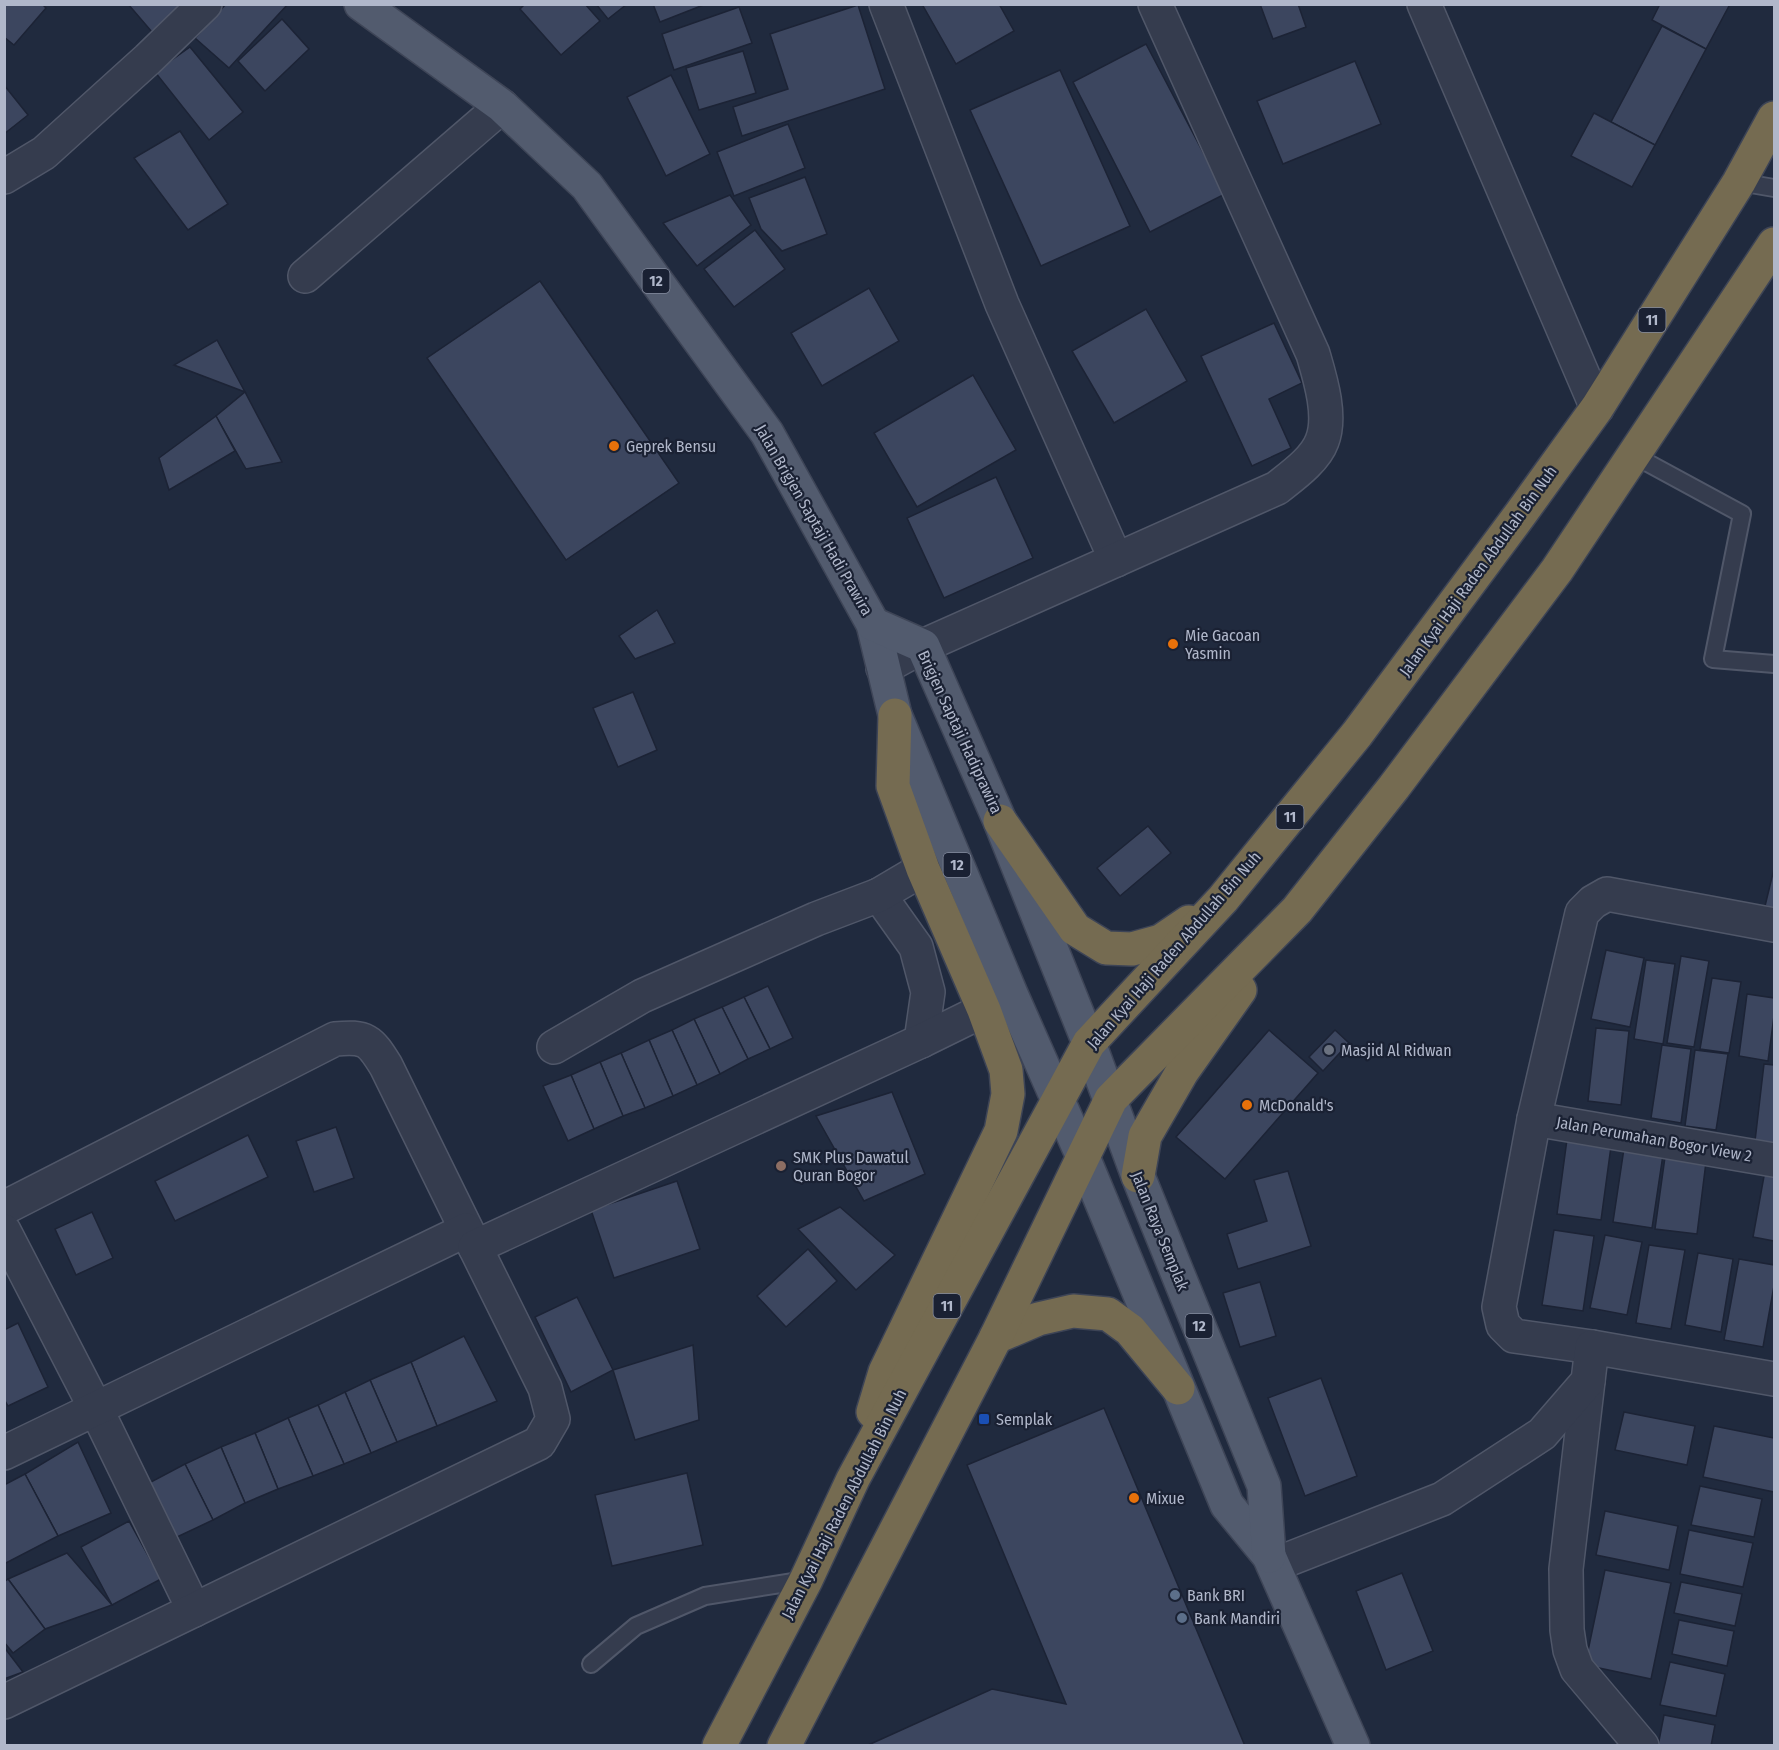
<svg xmlns="http://www.w3.org/2000/svg" width="1779" height="1750" font-family="'Fira Sans Condensed',sans-serif">
<style>
.building{fill:#3c465f;stroke:#1c2335;stroke-width:1.5}
.lines{fill:none;stroke-linecap:round;stroke-linejoin:round}
.lane-casing{stroke:#505769;stroke-width:20}
.street-casing{stroke:#505769;stroke-width:36}
.primary-casing{stroke:#3e4557;stroke-width:36}
.highway-casing{stroke:#3d4456;stroke-width:36}
.lane{stroke:#353c4e;stroke-width:16}
.street{stroke:#353c4e;stroke-width:33}
.primary{stroke:#525b6e;stroke-width:33}
.highway{stroke:#756b51;stroke-width:33}
.food-dot{fill:#e8710a;stroke:#1a2133;stroke-width:2}
.worship-dot{fill:#6b7280;stroke:#1a2133;stroke-width:2}
.education-dot{fill:#8d6e63;stroke:#1a2133;stroke-width:2}
.transit-dot{fill:#1a4fb4;stroke:#1a2133;stroke-width:2}
.service-dot{fill:#5c6f8a;stroke:#1a2133;stroke-width:2}
.labels{text-anchor:middle;dominant-baseline:central;stroke-width:4.5;stroke-linejoin:round;paint-order:stroke}
.shield{fill:#1a2133;stroke:#838a9d;stroke-width:1.5}
.shield-label{font-size:15px;font-weight:bold;fill:#b0b7ca}
.poi-label{font-size:16px;fill:#b0b7ca;stroke:#1a2133;text-anchor:start}
.street-label{font-size:16px;fill:#b0b7ca;stroke:#1a2133}
</style>
<rect width="100%" height="100%" fill="#202a3e"/>
<g class="building">
<polygon points="4,4 42,4 46,8 14,45 4,37"/>
<polygon points="128,4 185,4 152,32"/>
<polygon points="226,4 288,4 229,68 195,38"/>
<polygon points="525,4 585,4 600,21 561,55 520,9"/>
<polygon points="596,4 627,4 608,19"/>
<polygon points="653,4 706,4 660,22"/>
<polygon points="922,4 999,4 1014,31 956,64"/>
<polygon points="1260,4 1298,4 1306,27 1273,39"/>
<polygon points="1660,4 1730,4 1706,49 1652,20"/>
<polygon points="858,5 885,89 742,136 733,107 788,89 770,34"/>
<polygon points="739,7 752,43 674,70 662,34"/>
<polygon points="282,19 309,49 265,91 238,61"/>
<polygon points="1662,26 1706,49 1655,145 1611,122"/>
<polygon points="1146,44 1225,194 1150,232 1073,82"/>
<polygon points="190,47 243,112 209,140 155,72"/>
<polygon points="743,51 756,93 699,110 686,68"/>
<polygon points="1355,61 1381,124 1283,164 1257,101"/>
<polygon points="1060,70 1130,226 1041,266 970,110"/>
<polygon points="671,75 710,154 666,176 627,97"/>
<polygon points="4,85 28,115 4,134"/>
<polygon points="1594,113 1655,145 1632,187 1571,156"/>
<polygon points="788,124 805,168 734,196 717,152"/>
<polygon points="180,131 228,204 188,230 134,158"/>
<polygon points="805,177 827,234 782,251 761,229 749,198"/>
<polygon points="730,195 751,225 697,266 663,223"/>
<polygon points="755,230 785,269 734,307 704,269"/>
<polygon points="540,281 679,483 566,560 427,358"/>
<polygon points="869,288 899,341 822,386 791,333"/>
<polygon points="1146,309 1187,381 1114,423 1072,351"/>
<polygon points="1274,323 1302,383 1269,399 1291,448 1252,466 1201,356"/>
<polygon points="217,340 245,392 174,365"/>
<polygon points="973,375 1016,450 917,507 874,433"/>
<polygon points="245,392 282,462 246,469 216,416"/>
<polygon points="216,416 235,451 169,490 159,458"/>
<polygon points="996,477 1033,558 944,598 907,518"/>
<polygon points="657,610 675,643 635,659 619,636"/>
<polygon points="633,692 657,750 618,767 593,708"/>
<polygon points="1148,826 1171,853 1120,896 1097,868"/>
<polygon points="1774,869 1774,908 1765,906"/>
<polygon points="1606,950 1644,958 1630,1027 1591,1019"/>
<polygon points="1681,956 1709,961 1694,1047 1667,1043"/>
<polygon points="1646,960 1675,964 1663,1044 1634,1039"/>
<polygon points="1712,978 1741,982 1729,1053 1700,1049"/>
<polygon points="768,986 793,1038 770,1049 744,997"/>
<polygon points="1747,994 1774,998 1774,1016 1768,1061 1739,1056"/>
<polygon points="744,997 770,1049 748,1059 722,1007"/>
<polygon points="722,1007 748,1059 720,1074 694,1019"/>
<polygon points="694,1019 720,1074 697,1085 672,1030"/>
<polygon points="1596,1028 1629,1031 1621,1105 1588,1101"/>
<polygon points="672,1030 697,1085 673,1096 649,1040"/>
<polygon points="1269,1030 1318,1073 1225,1179 1176,1137"/>
<polygon points="1335,1030 1349,1043 1323,1071 1309,1057"/>
<polygon points="649,1040 673,1096 645,1108 621,1053"/>
<polygon points="1662,1045 1691,1049 1681,1123 1651,1118"/>
<polygon points="1695,1050 1728,1054 1716,1130 1685,1126"/>
<polygon points="621,1053 645,1108 623,1116 600,1062"/>
<polygon points="600,1062 623,1116 594,1129 571,1075"/>
<polygon points="1764,1064 1774,1065 1774,1143 1755,1141"/>
<polygon points="571,1075 594,1129 568,1141 543,1086"/>
<polygon points="892,1092 925,1174 864,1201 816,1116"/>
<polygon points="336,1127 354,1178 314,1192 296,1141"/>
<polygon points="1568,1132 1612,1139 1601,1220 1557,1214"/>
<polygon points="248,1135 268,1177 175,1221 155,1181"/>
<polygon points="1625,1142 1664,1148 1652,1228 1613,1222"/>
<polygon points="1666,1150 1707,1154 1697,1234 1655,1229"/>
<polygon points="1766,1165 1774,1166 1774,1241 1753,1237"/>
<polygon points="1288,1171 1311,1246 1238,1269 1227,1234 1267,1221 1254,1180"/>
<polygon points="677,1181 700,1249 614,1278 591,1210"/>
<polygon points="840,1207 895,1255 856,1290 798,1229"/>
<polygon points="92,1212 113,1258 76,1275 55,1229"/>
<polygon points="1554,1230 1594,1236 1583,1311 1542,1305"/>
<polygon points="1605,1235 1642,1242 1627,1315 1590,1308"/>
<polygon points="1649,1245 1685,1250 1671,1329 1636,1323"/>
<polygon points="808,1249 837,1281 786,1327 757,1296"/>
<polygon points="1698,1253 1733,1259 1721,1332 1685,1325"/>
<polygon points="1739,1259 1774,1265 1774,1286 1763,1347 1724,1340"/>
<polygon points="1260,1282 1276,1336 1240,1347 1223,1293"/>
<polygon points="577,1297 613,1370 571,1392 535,1317"/>
<polygon points="18,1323 48,1387 8,1406 4,1399 4,1330"/>
<polygon points="464,1336 497,1401 437,1426 411,1362"/>
<polygon points="693,1345 699,1420 635,1440 613,1370"/>
<polygon points="411,1362 437,1426 397,1442 370,1380"/>
<polygon points="1321,1378 1357,1476 1305,1496 1268,1398"/>
<polygon points="370,1380 397,1442 371,1453 345,1392"/>
<polygon points="345,1392 371,1453 344,1464 318,1405"/>
<polygon points="318,1405 344,1464 313,1476 288,1418"/>
<polygon points="1104,1408 1245,1746 866,1746 992,1689 1066,1704 967,1465"/>
<polygon points="1624,1412 1695,1426 1687,1465 1615,1450"/>
<polygon points="288,1418 313,1476 278,1489 255,1433"/>
<polygon points="1714,1426 1774,1438 1774,1492 1703,1477"/>
<polygon points="255,1433 278,1489 245,1503 221,1447"/>
<polygon points="78,1442 111,1513 58,1536 25,1474"/>
<polygon points="221,1447 245,1503 213,1520 185,1464"/>
<polygon points="185,1464 213,1520 177,1537 149,1483"/>
<polygon points="687,1473 703,1545 612,1566 595,1495"/>
<polygon points="25,1474 58,1536 4,1564 4,1485"/>
<polygon points="1700,1486 1762,1499 1754,1537 1691,1525"/>
<polygon points="1605,1511 1678,1526 1669,1570 1596,1555"/>
<polygon points="129,1521 161,1579 112,1605 81,1547"/>
<polygon points="1689,1530 1753,1543 1743,1587 1680,1574"/>
<polygon points="67,1553 112,1605 45,1629 8,1579"/>
<polygon points="1605,1570 1671,1583 1651,1679 1585,1665"/>
<polygon points="1402,1573 1433,1651 1386,1670 1356,1591"/>
<polygon points="8,1579 45,1629 13,1653 4,1642 4,1582"/>
<polygon points="1681,1582 1742,1594 1735,1626 1674,1613"/>
<polygon points="1679,1620 1734,1631 1727,1666 1672,1654"/>
<polygon points="4,1647 23,1672 4,1679"/>
<polygon points="1670,1662 1725,1674 1716,1716 1660,1705"/>
<polygon points="1664,1715 1715,1725 1711,1746 1658,1746"/>
</g>
<g class="lines">
<g class="lane-casing">
<g id="lane">
<polyline points="1739,182 1774,188"/>
<polyline points="1635,456 1742,514 1713,659 1774,664"/>
<polyline points="591,1664 636,1626 705,1596 806,1580"/>
</g>
</g>
<g class="street-casing">
<g id="street">
<polyline points="886,4 1002,304 1116,560"/>
<polyline points="1424,4 1597,408"/>
<polyline points="4,177 44,153 148,59 205,4"/>
<polyline points="305,276 502,106"/>
<path d="M883 668 923 646 1277 488C1292 476 1315 460 1322 441 1332 416 1320 378 1313 354L1155 4"/>
<polyline points="879,895 916,947 928,992 921,1041"/>
<polyline points="554,1047 642,996 816,919 879,895 923,869"/>
<polyline points="1534,1119 1774,1160"/>
<path d="M4 1208 335 1039C366 1036 370 1040 386 1066L475 1247"/>
<polyline points="4,1231 96,1409 194,1610"/>
<polyline points="1592,1347 1514,1336 1503,1325 1499,1307 1534,1119 1582,913 1593,902 1607,894 1774,925"/>
<polyline points="1588,1381 1566,1569 1567,1630 1570,1650 1577,1669 1642,1746"/>
<polyline points="4,1453 466,1230"/>
<polyline points="1274,1565 1442,1499 1542,1434 1588,1381 1592,1347 1774,1379"/>
<polyline points="4,1702 539,1443 553,1419 545,1388 475,1247 921,1041 984,1010 1009,995"/>
</g>
</g>
<g class="primary-casing">
<g id="primary">
<polyline points="361,4 502,106 587,186 767,433 873,624 895,715 1011,994 1083,1157 1227,1505 1269,1556 1353,1746"/>
<polyline points="873,624 923,646 1000,821 1089,1043 1138,1176 1264,1486 1269,1556"/>
</g>
</g>
<g class="highway-casing">
<g id="highway">
<polyline points="1000,821 1075,929 1106,948 1132,949 1161,941 1189,922"/>
<polyline points="1138,1176 1145,1136 1182,1072 1240,990"/>
<polyline points="996,1337 1038,1319 1073,1311 1108,1314 1130,1330 1178,1388"/>
<polyline points="873,1412 885,1372 1001,1131 1008,1094 1006,1070 984,1010 923,869 893,786 895,715"/>
<polyline points="719,1746 806,1580 853,1479 1089,1043 1223,899 1357,734 1519,516 1597,408 1739,182 1774,118"/>
<polyline points="784,1746 996,1337 1111,1099 1297,910 1394,787 1557,570 1774,244"/>
</g>
</g>
<use href="#lane" class="lane"/>
<use href="#street" class="street"/>
<use href="#primary" class="primary"/>
<use href="#highway" class="highway"/>
</g>
<g class="food-dot">
<circle cx="614" cy="446" r="6"/>
<circle cx="1173" cy="644" r="6"/>
<circle cx="1247" cy="1105" r="6"/>
<circle cx="1134" cy="1498" r="6"/>
</g>
<circle class="worship-dot" cx="1329" cy="1050" r="6"/>
<circle class="education-dot" cx="781" cy="1166" r="6"/>
<rect class="transit-dot" x="978" y="1413" width="12" height="12" rx="3"/>
<g class="service-dot">
<circle cx="1175" cy="1595" r="6"/>
<circle cx="1182" cy="1618" r="6"/>
</g>
<g class="labels">
<g class="shield">
<rect x="642.5" y="269" width="27" height="24" rx="4.5"/>
<rect x="1638.5" y="308" width="27" height="24" rx="4.5"/>
<rect x="1276.5" y="805" width="27" height="24" rx="4.5"/>
<rect x="943.5" y="853" width="27" height="24" rx="4.5"/>
<rect x="933.5" y="1294" width="27" height="24" rx="4.5"/>
<rect x="1185.5" y="1314" width="27" height="24" rx="4.5"/>
</g>
<g class="shield-label">
<text x="656" y="281">12</text>
<text x="1652" y="320">11</text>
<text x="1290" y="817">11</text>
<text x="957" y="865">12</text>
<text x="947" y="1306">11</text>
<text x="1199" y="1326">12</text>
</g>
<g class="poi-label">
<text x="626" y="446">Geprek Bensu</text>
<text x="1185" y="635">Mie Gacoan<tspan x="1185" dy="18">Yasmin</tspan></text>
<text x="1341" y="1050">Masjid Al Ridwan</text>
<text x="1259" y="1105">McDonald's</text>
<text x="793" y="1157">SMK Plus Dawatul<tspan x="793" dy="18">Quran Bogor</tspan></text>
<text x="996" y="1419">Semplak</text>
<text x="1146" y="1498">Mixue</text>
<text x="1187" y="1595">Bank BRI</text>
<text x="1194" y="1618">Bank Mandiri</text>
</g>
<g class="street-label">
<text transform="translate(814 520) rotate(60)">Jalan Brigjen Saptaji Hadi Prawira</text>
<text transform="translate(1478 571) rotate(-54)">Jalan Kyai Haji Raden Abdullah Bin Nuh</text>
<text transform="translate(960 732) rotate(65)">Brigjen Saptaji Hadiprawira</text>
<text transform="translate(1174 950) rotate(-49)">Jalan Kyai Haji Raden Abdullah Bin Nuh</text>
<text transform="translate(1654 1139) rotate(10)">Jalan Perumahan Bogor View 2</text>
<text transform="translate(1160 1231) rotate(68)">Jalan Raya Semplak</text>
<text transform="translate(844 1504) rotate(-63)">Jalan Kyai Haji Raden Abdullah Bin Nuh</text>
</g>
</g>
<rect width="1779" height="1750" fill="none" stroke="#b0b7ca" stroke-width="12"/>
</svg>
